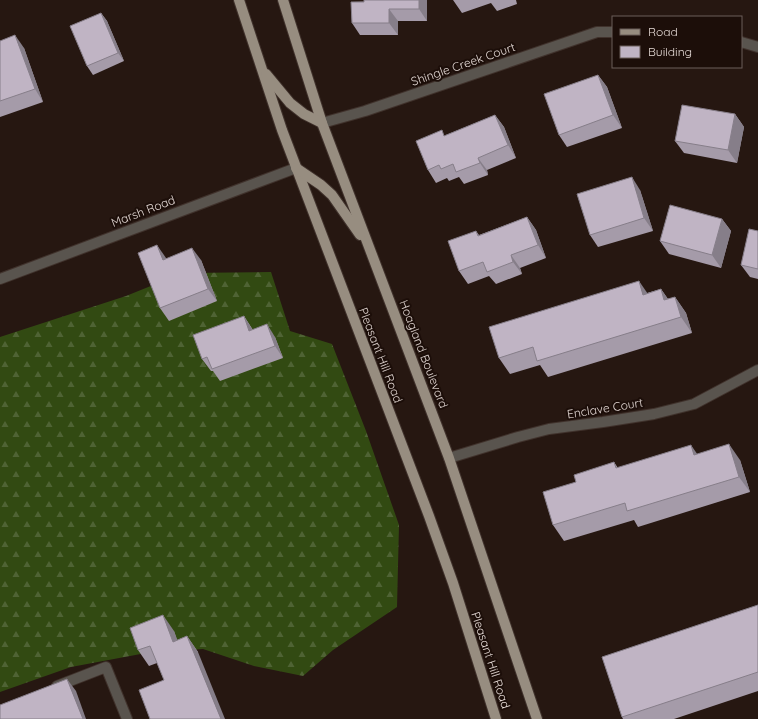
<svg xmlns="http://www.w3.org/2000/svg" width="758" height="719" font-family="Quicksand,sans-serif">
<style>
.forest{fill:url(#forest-firs)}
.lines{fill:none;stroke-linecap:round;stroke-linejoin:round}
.street-casing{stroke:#40322c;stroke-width:12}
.primary-casing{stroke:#40322c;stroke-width:12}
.street{stroke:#59544e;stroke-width:10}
.primary{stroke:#978d80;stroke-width:10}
.wall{fill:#a59ba9}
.shaded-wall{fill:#867e89}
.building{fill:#c0b4c4;stroke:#867e89}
.labels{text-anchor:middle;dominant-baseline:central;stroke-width:4;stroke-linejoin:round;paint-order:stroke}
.street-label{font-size:12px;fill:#e2d7d3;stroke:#1c0e09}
</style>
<defs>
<pattern id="forest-firs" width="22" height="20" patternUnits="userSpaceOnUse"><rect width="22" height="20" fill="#324a12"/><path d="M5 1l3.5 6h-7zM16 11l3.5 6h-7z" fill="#4f6334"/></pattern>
</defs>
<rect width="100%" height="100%" fill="#261711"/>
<polygon class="forest" points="271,272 290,331 332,344 366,431 399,525 397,607 333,650 303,676 254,666 203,649 146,653 71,667 0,692 0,337 126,296 183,273"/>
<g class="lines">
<g class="street-casing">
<g id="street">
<polyline points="741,42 758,47"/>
<polyline points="322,123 365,111 597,32 613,32"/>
<polyline points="0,279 296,168"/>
<polyline points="449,458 518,437 549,429 603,422 654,414 694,404 758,370"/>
<polyline points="57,686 106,667 127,719"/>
</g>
</g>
<g class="primary-casing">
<g id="primary">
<polyline points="239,0 282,130 429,516 453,583 496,719"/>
<polyline points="283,0 322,123 449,458 537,719"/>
<polyline points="266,74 290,103 304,114 322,123"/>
<polyline points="296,168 321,185 332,195 360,235"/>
</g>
</g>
<use href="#street" class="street"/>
<use href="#primary" class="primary"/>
</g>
<g class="wall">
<polygon points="427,0 427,21 398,21 398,35 360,35 352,23 351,2"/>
<polygon points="453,0 516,0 517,4 497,11 491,3 462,13"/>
<polygon points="101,13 107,21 124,61 93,75 87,66"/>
<polygon points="0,41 24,48 43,102 0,117"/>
<polygon points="598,75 607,87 622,128 567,147 559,135"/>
<polygon points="735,114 744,127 737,163 684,153 675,141"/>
<polygon points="495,115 504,127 516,158 487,170 488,175 464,184 459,177 449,181 447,178 436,183 428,170 446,135"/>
<polygon points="640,190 653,231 598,247 590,235"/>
<polygon points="527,217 536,230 546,258 520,268 522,274 496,284 489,276 468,284 459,271 476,231 479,235"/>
<polygon points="722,219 731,231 721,268 669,254 660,241"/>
<polygon points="758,231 758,279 750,277 741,265"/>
<polygon points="166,258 201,260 217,301 169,321 160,308"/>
<polygon points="661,289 668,299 675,297 686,313 692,333 548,377 540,365 510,374 499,358 647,293"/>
<polygon points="244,316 253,330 275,337 283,358 220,381 213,371 211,371 202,359"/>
<polygon points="697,454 740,460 750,492 638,527 634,520 564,541 553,525 576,482 614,462 618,468"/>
<polygon points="758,605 758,691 674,719 623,719 622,717"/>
<polygon points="174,631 177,640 187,636 198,652 164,680 157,663 149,666 138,650"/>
</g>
<g class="shaded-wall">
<polygon points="419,0 427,0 427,21 419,9"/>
<polygon points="389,9 398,21 398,35 389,23"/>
<polygon points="101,13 107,21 124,61 118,53"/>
<polygon points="15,35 24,48 43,102 35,89"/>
<polygon points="598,75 607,87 622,128 613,115"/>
<polygon points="735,114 744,127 737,163 728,150"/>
<polygon points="495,115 504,127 516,158 508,145"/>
<polygon points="478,158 487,170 488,175 480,163"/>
<polygon points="632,177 640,190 653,231 644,218"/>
<polygon points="527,217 536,230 546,258 538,245"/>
<polygon points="722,219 731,231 721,268 712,255"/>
<polygon points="157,245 166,258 172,272 163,260"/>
<polygon points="192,248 201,260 217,301 208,289"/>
<polygon points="511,255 520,268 522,274 513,262"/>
<polygon points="639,281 650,297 643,295"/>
<polygon points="661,289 672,305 664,300"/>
<polygon points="675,297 686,313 692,333 681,317"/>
<polygon points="244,316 252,329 258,343 249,331"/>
<polygon points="267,324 275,337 283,358 275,346"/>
<polygon points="729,444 740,460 750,492 739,477"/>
<polygon points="691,445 702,461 694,455"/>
<polygon points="163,615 174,631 184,658 173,642"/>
<polygon points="187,636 198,652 225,719 221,719"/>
<polygon points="67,679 76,691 86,719 83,719"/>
</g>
<g class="building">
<polygon points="364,0 419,0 419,9 389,9 389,23 352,23 351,2 364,2"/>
<polygon points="101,13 118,53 87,66 70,26"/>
<polygon points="15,35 35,89 0,101 0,41"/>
<polygon points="598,75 613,115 559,135 544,94"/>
<polygon points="682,105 735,114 728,150 675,141"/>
<polygon points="495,115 508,145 478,158 480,163 456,172 453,164 441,169 439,165 428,170 416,141 442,130 444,136"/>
<polygon points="632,177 644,218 590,235 577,194"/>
<polygon points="670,205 722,219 712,255 660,241"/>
<polygon points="527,217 538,245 511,255 513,262 487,272 483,262 459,271 448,241 476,231 478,236"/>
<polygon points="749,229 758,231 758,269 741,265"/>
<polygon points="157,245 163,260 192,248 208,289 160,308 138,253"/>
<polygon points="639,281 643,295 661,289 664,300 675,297 681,317 537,361 533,347 499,358 489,327"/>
<polygon points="244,316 249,331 267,324 275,346 212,369 207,357 202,359 193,335"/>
<polygon points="729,444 739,477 627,511 625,503 553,525 543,492 576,482 574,475 614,462 616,468 691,445 694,455"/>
<polygon points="758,605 758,672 622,717 602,657"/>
<polygon points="163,615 173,642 187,636 221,719 150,719 139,690 164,680 150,646 138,650 130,628"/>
<polygon points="67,679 83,719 0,719 0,705"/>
</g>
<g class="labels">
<g class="street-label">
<text transform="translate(463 64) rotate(-19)">Shingle Creek Court</text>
<text transform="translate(143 211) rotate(-21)">Marsh Road</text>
<text transform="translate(424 354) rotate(69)">Hoagland Boulevard</text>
<text transform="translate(381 355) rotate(69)">Pleasant Hill Road</text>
<text transform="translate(605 408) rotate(-9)">Enclave Court</text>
<text transform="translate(491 660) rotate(72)">Pleasant Hill Road</text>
</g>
</g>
<rect x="612" y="16" width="130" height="52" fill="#1c0e09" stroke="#6b5e5a"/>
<rect x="620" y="29" width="20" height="6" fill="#978d80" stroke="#6b5e5a"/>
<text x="648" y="36" font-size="12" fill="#e2d7d3">Road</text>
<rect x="620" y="46" width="20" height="12" fill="#c0b4c4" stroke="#6b5e5a"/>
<text x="648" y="56" font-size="12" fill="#e2d7d3">Building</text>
</svg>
